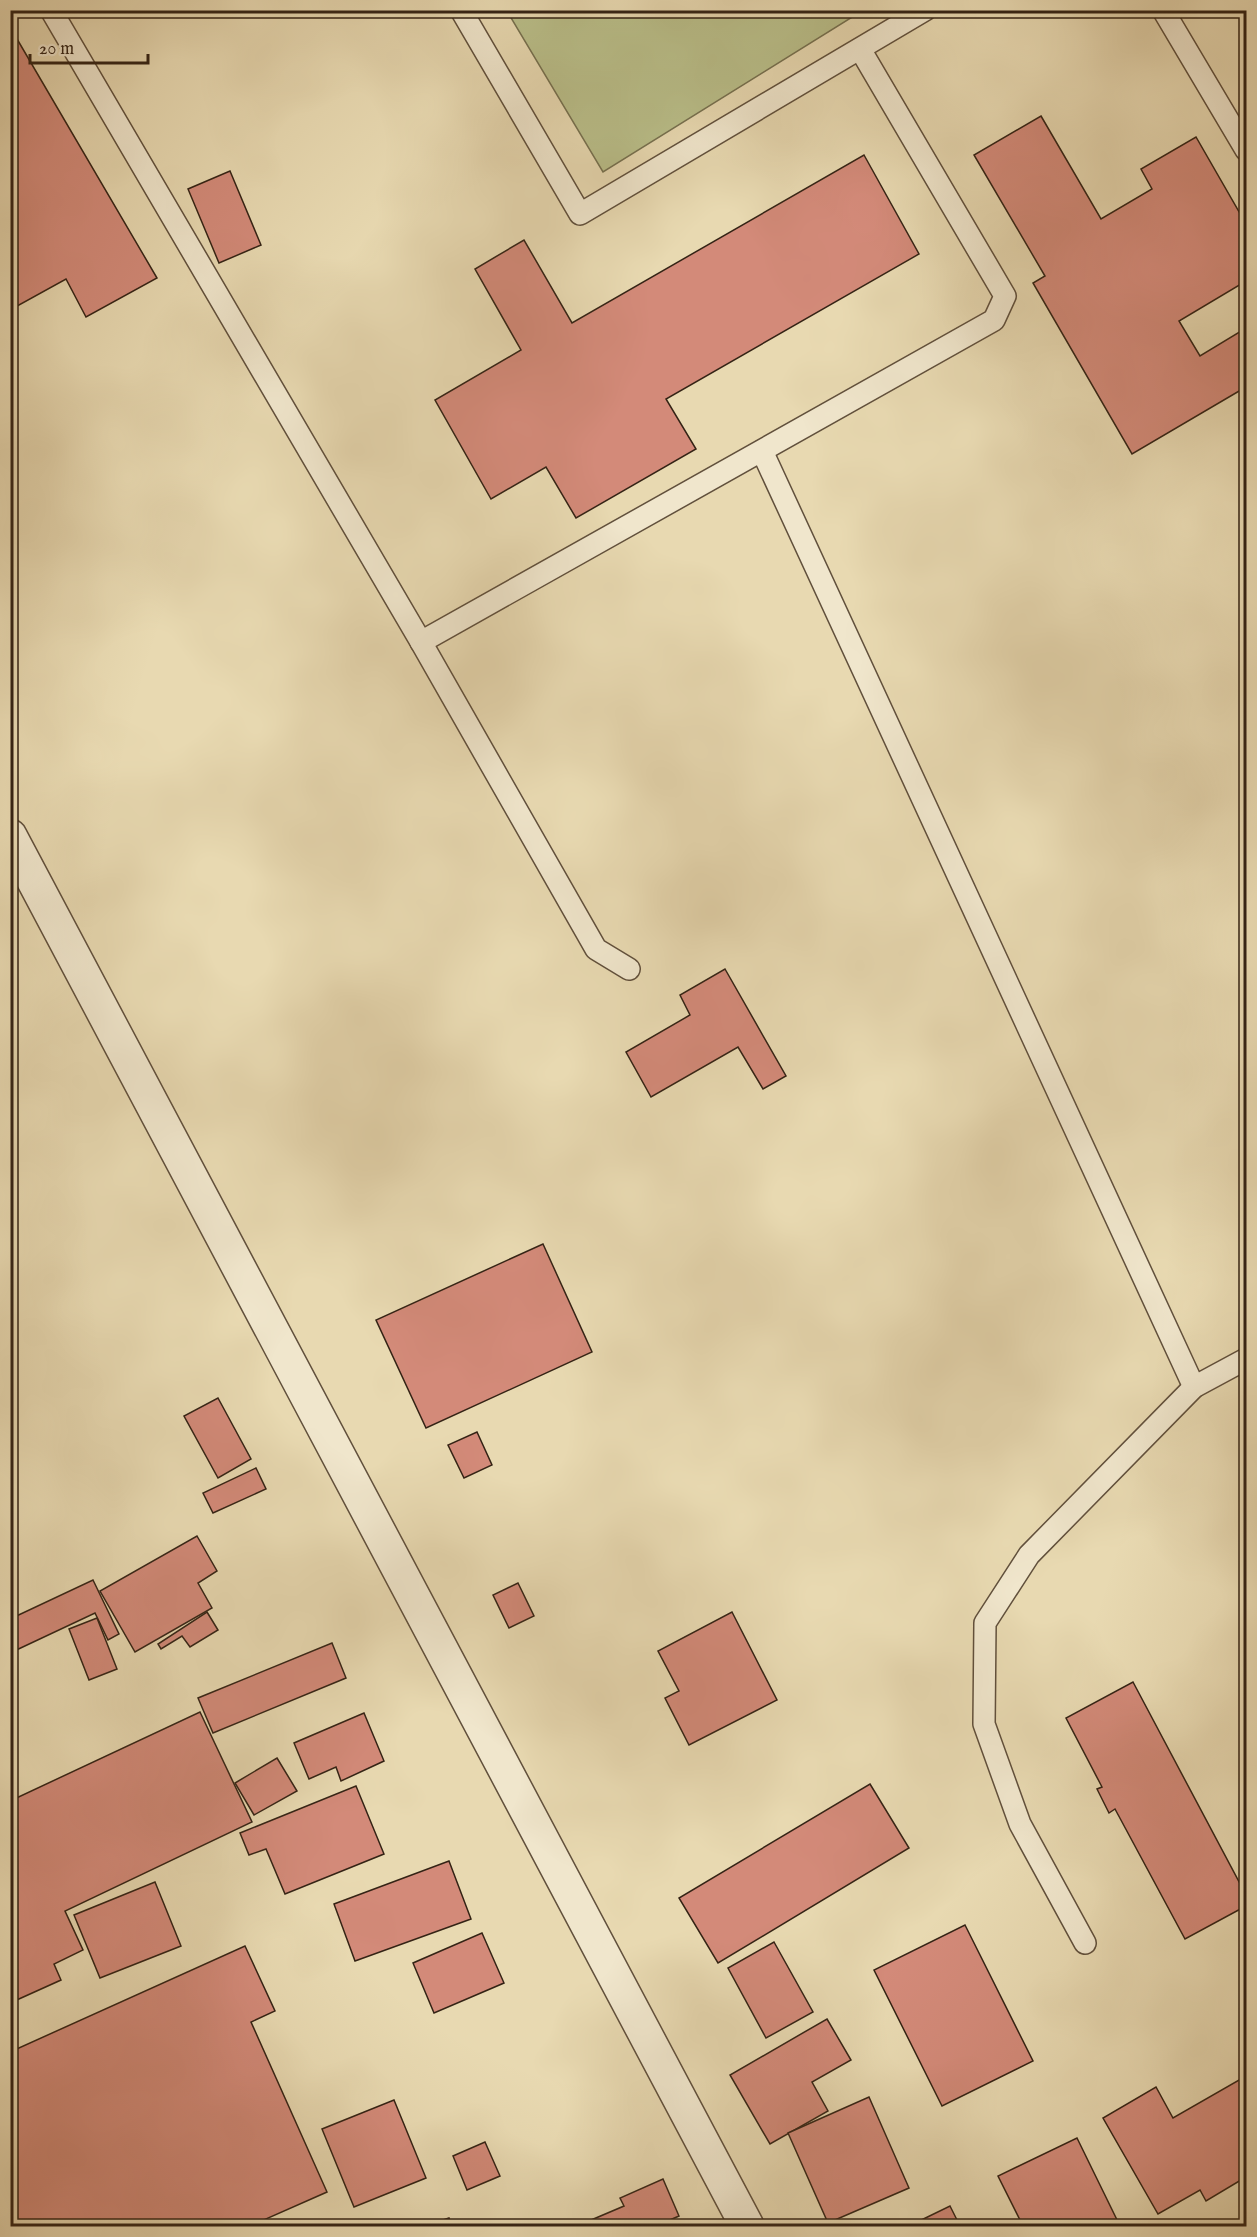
<svg xmlns="http://www.w3.org/2000/svg" width="1257" height="2237" font-family="'IM FELL English',serif">
<style>
.green{fill:#b9be89;stroke:#76704f;stroke-width:1.5}
.building{fill:#d38a79;stroke:#342315;stroke-width:1.5}
.lines{fill:none;stroke-linecap:round;stroke-linejoin:round}
.service-casing{stroke:#61503c;stroke-width:24}
.minor-casing{stroke:#61503c;stroke-width:36}
.service{stroke:#f0e6cc;stroke-width:21}
.minor{stroke:#f0e6cc;stroke-width:33}
</style>
<rect width="100%" height="100%" fill="#e8d9b1"/>
<filter id="stains"><feTurbulence type="fractalNoise" baseFrequency=".00333" numOctaves="4"/><feColorMatrix values="0 0 0 0 .2 0 0 0 0 .09 0 0 0 0 .02 0 0 0 .5 -.17"/></filter>
<radialGradient id="worn" r=".72"><stop offset=".6" stop-color="#630" stop-opacity="0"/><stop offset="1" stop-color="#630" stop-opacity=".3"/></radialGradient>
<polygon class="green" points="507,11 862,11 603,172"/>
<g class="building">
<polygon points="10,27 157,278 86,317 66,279 10,310"/>
<polygon points="1041,116 1101,219 1152,189 1141,169 1196,137 1246,224 1246,292 1241,284 1179,321 1200,356 1246,328 1246,387 1132,454 1033,283 1045,276 974,155"/>
<polygon points="864,155 919,254 666,399 696,449 576,518 546,467 491,499 435,400 521,350 475,269 524,240 572,323"/>
<polygon points="230,171 261,245 219,263 188,189"/>
<polygon points="725,969 786,1076 763,1089 738,1047 651,1097 626,1052 690,1015 680,995"/>
<polygon points="543,1244 592,1352 426,1428 376,1320"/>
<polygon points="218,1398 251,1459 218,1478 184,1416"/>
<polygon points="477,1432 492,1465 464,1478 448,1445"/>
<polygon points="256,1468 266,1489 213,1513 203,1493"/>
<polygon points="197,1536 217,1571 198,1583 212,1608 135,1652 100,1591"/>
<polygon points="93,1580 119,1634 108,1640 95,1613 10,1653 10,1619"/>
<polygon points="518,1583 534,1616 509,1628 493,1595"/>
<polygon points="207,1612 218,1630 190,1647 182,1636 161,1649 158,1644"/>
<polygon points="732,1612 777,1700 689,1745 665,1698 679,1691 658,1651"/>
<polygon points="97,1618 117,1669 89,1680 69,1629"/>
<polygon points="332,1643 346,1678 213,1733 198,1698"/>
<polygon points="1133,1682 1246,1895 1246,1906 1185,1939 1115,1809 1109,1813 1097,1789 1102,1787 1066,1718"/>
<polygon points="200,1712 252,1822 65,1911 83,1950 54,1964 61,1980 10,2003 10,1801"/>
<polygon points="364,1713 384,1761 341,1781 336,1767 309,1779 294,1743"/>
<polygon points="277,1758 297,1791 254,1815 235,1783"/>
<polygon points="870,1784 909,1848 718,1963 679,1898"/>
<polygon points="356,1786 384,1854 285,1894 266,1849 249,1855 240,1833"/>
<polygon points="449,1861 471,1919 355,1961 334,1904"/>
<polygon points="155,1882 181,1946 100,1978 74,1915"/>
<polygon points="965,1925 1033,2061 942,2106 874,1970"/>
<polygon points="482,1933 504,1983 434,2013 413,1963"/>
<polygon points="774,1942 813,2012 766,2038 728,1968"/>
<polygon points="245,1946 275,2011 251,2022 327,2192 250,2226 10,2226 10,2052"/>
<polygon points="827,2019 851,2060 812,2082 828,2111 770,2144 730,2075"/>
<polygon points="1246,2076 1246,2177 1206,2201 1200,2190 1158,2214 1103,2118 1156,2087 1173,2118"/>
<polygon points="869,2097 909,2188 828,2223 788,2133"/>
<polygon points="394,2100 426,2178 354,2207 322,2129"/>
<polygon points="1077,2138 1120,2226 1023,2226 998,2176"/>
<polygon points="485,2142 500,2176 467,2190 453,2156"/>
<polygon points="663,2179 679,2216 656,2226 577,2226 624,2206 620,2198"/>
<polygon points="950,2206 960,2226 909,2226"/>
<polygon points="449,2218 452,2226 425,2226"/>
</g>
<g class="lines">
<g class="service-casing">
<g id="service">
<polyline points="51,10 421,642 596,949 629,969"/>
<polyline points="461,10 580,214 925,10"/>
<polyline points="1163,10 1246,150"/>
<polyline points="762,451 1194,1387"/>
<polyline points="421,642 994,320 1005,296 860,49"/>
<polyline points="1085,1943 1020,1824 984,1724 985,1623 1029,1555 1194,1387 1246,1359"/>
</g>
</g>
<g class="minor-casing">
<polyline id="minor" points="10,836 747,2226"/>
</g>
<use href="#service" class="service"/>
<use href="#minor" class="minor"/>
</g>
<rect width="1257" height="2237" fill="none" stroke="#e8d9b1" stroke-width="36"/>
<rect x="12" y="12" width="1233" height="2213" fill="none" stroke="#342315" stroke-width="3"/>
<rect x="18" y="18" width="1221" height="2201" fill="none" stroke="#342315" stroke-width="1.5"/>
<path d="M30 54v9h118v-9" fill="none" stroke="#342315" stroke-width="3"/>
<text x="39" y="54" font-size="18" fill="#342315" stroke="#f0e6cc" stroke-width="4.5" paint-order="stroke">20 m</text>
<rect width="100%" height="100%" filter="url(#stains)"/>
<rect width="100%" height="100%" fill="url(#worn)"/>
</svg>
